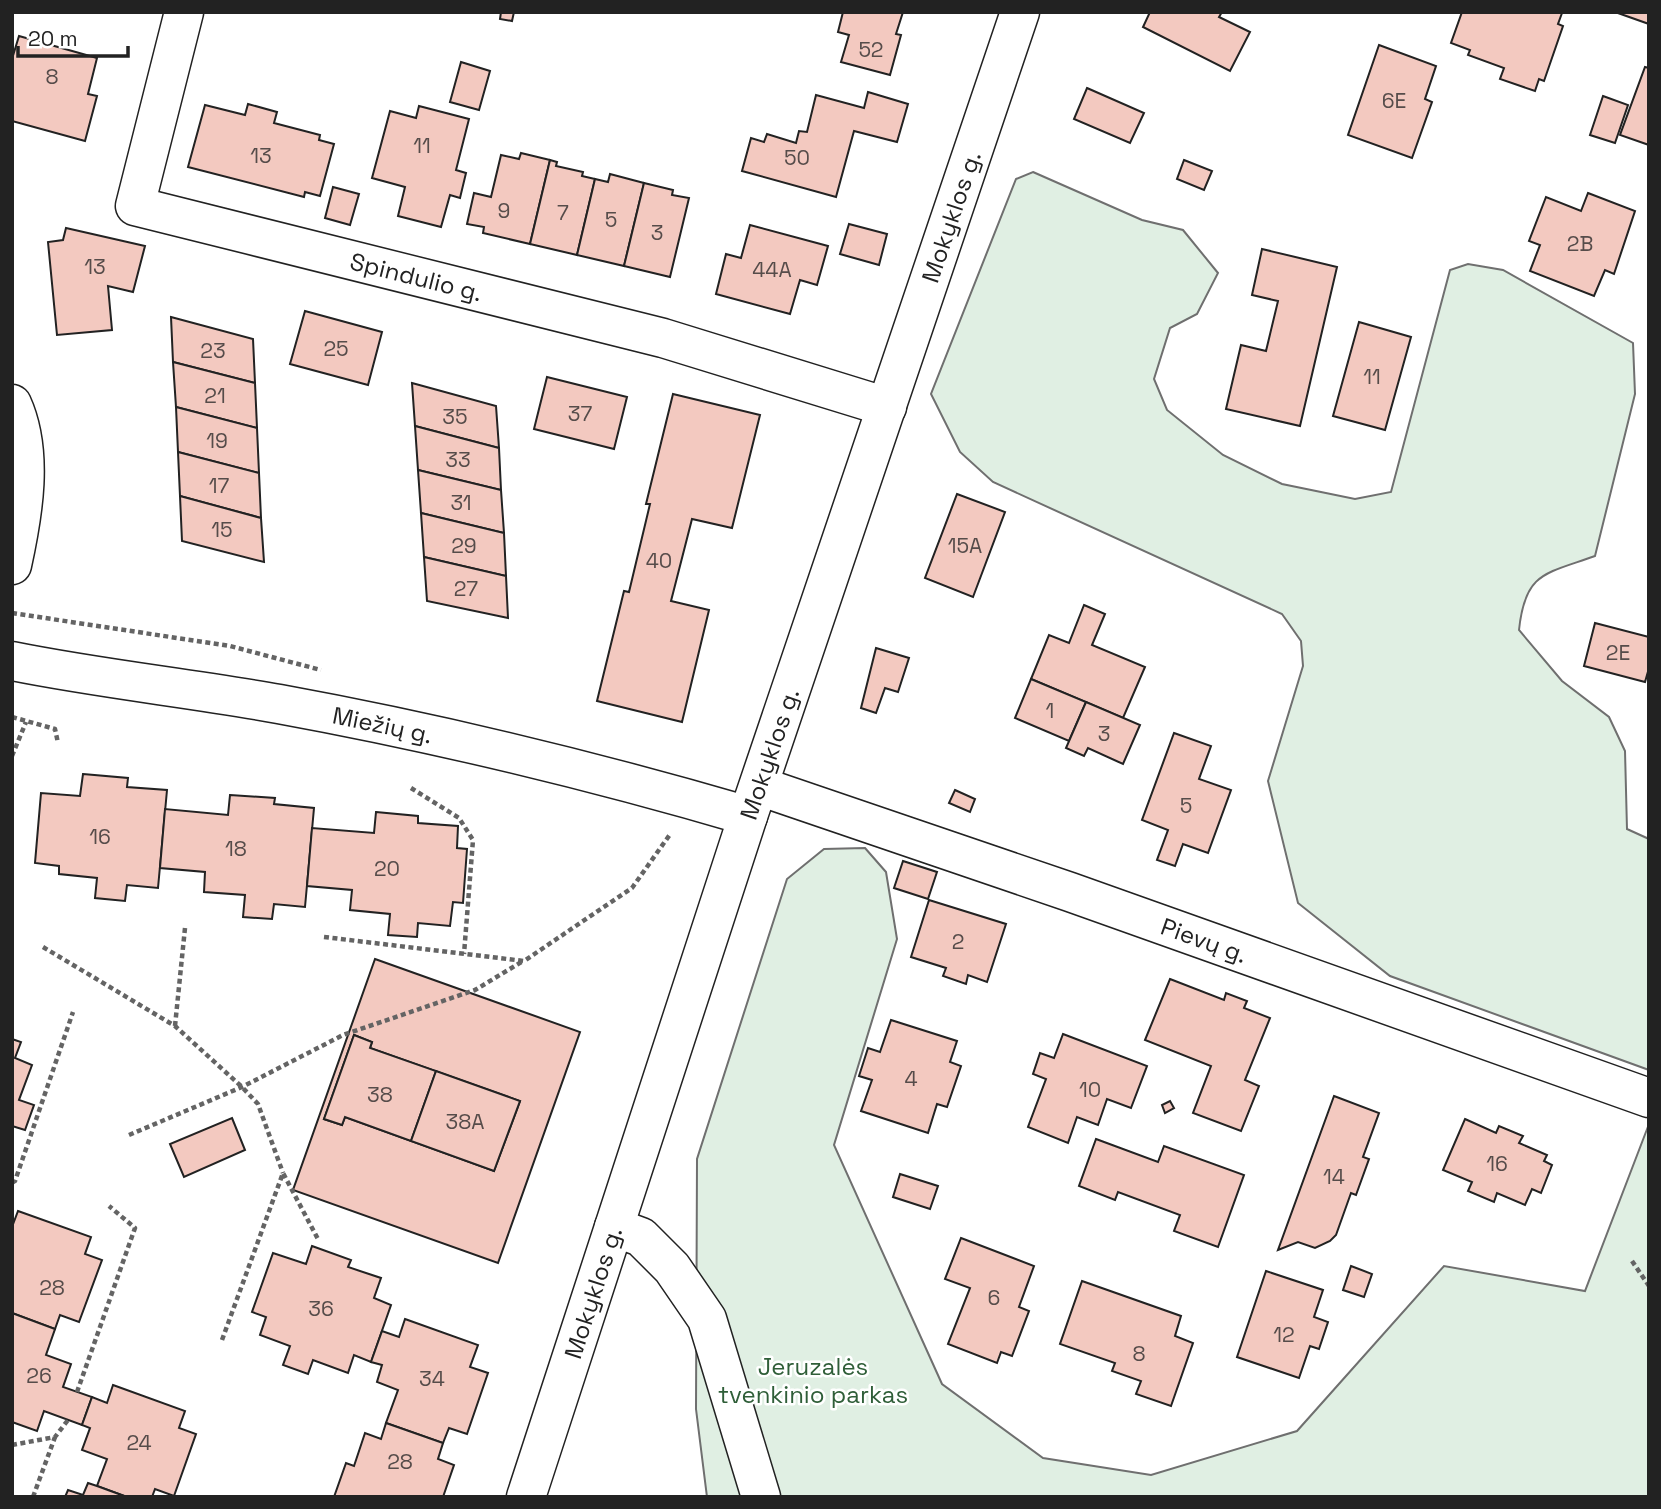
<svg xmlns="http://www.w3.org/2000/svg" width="1661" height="1509" font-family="'Space Grotesk',sans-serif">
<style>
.green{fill:#e0efe3;stroke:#6f6f6f;stroke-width:2}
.building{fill:#f3c9c0;stroke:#222;stroke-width:2;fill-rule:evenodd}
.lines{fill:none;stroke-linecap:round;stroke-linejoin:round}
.minor-casing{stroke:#222;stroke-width:41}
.path{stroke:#646464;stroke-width:4.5;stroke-dasharray:5 3.5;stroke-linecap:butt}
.minor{stroke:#fff;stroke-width:38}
.labels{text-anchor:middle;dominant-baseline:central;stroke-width:5;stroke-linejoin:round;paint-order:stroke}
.number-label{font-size:21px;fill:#564c4a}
.street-label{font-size:24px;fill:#222;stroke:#fff}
.park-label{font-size:24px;fill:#2f5e38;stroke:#fff}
</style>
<rect width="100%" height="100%" fill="#fff"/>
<g class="green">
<path d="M1033 172 1142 220 1183 230 1218 273 1197 314 1170 328 1154 379 1167 410 1223 455 1282 484 1355 499 1391 492 1450 270 1468 264 1503 270 1633 343 1635 394 1595 556C1545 574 1525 572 1519 630L1562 681 1609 717 1625 751 1627 829 1649 839V1070L1390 976 1298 903 1268 781 1303 666 1301 641 1282 614 993 482 960 452 931 394 1016 179Z"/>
<polygon points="865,848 886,872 897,939 834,1145 942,1384 1043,1458 1151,1475 1297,1431 1444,1266 1585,1291 1649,1124 1649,1497 707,1497 696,1409 697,1159 787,879 824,849"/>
</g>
<g class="building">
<polygon points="501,12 514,12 512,21 500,19"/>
<polygon points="843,12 903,12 896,34 901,35 890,75 841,62 849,35 838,32"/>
<polygon points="1150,12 1222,12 1219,17 1250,32 1230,71 1143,27"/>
<polygon points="1462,12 1562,13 1558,24 1563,26 1544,81 1539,79 1535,91 1500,79 1504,68 1468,55 1470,50 1451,43"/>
<polygon points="1615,12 1649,12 1649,24"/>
<polygon points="19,36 97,58 88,94 97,96 85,141 12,121 12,59"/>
<polygon points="1379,45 1436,66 1425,99 1432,102 1412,158 1348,135"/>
<polygon points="461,62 490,71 479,110 450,102"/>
<polygon points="1645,67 1649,68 1649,145 1620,135"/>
<polygon points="1087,88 1144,113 1130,143 1074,119"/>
<polygon points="868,92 908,104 897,142 854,131 836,197 742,171 751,138 764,142 767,134 796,143 799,131 807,132 816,95 864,108"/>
<polygon points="1603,96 1628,105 1615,143 1590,135"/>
<polygon points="248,104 277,112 274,123 320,135 319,140 334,144 320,196 305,192 304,197 188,167 205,105 245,115"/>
<polygon points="419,106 469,119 456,170 466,173 460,198 450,195 441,227 398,216 405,187 372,178 390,111 416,118"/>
<polygon points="521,153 550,160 530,244 483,233 484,227 467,224 474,193 491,197 501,155 519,159"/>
<polygon points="550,160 557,162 556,166 583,172 582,176 595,179 577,255 530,244"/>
<polygon points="1184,160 1212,171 1204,190 1177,179"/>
<polygon points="610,174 644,183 624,266 577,255 595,179 608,182"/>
<polygon points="644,183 673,190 672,195 689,198 670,277 624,266"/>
<polygon points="333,187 359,194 350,225 325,218"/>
<polygon points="1588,193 1635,211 1614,274 1605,270 1594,296 1530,271 1540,245 1529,241 1546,197 1581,211"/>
<polygon points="849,224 887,234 879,265 840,254"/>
<polygon points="750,225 828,246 817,285 800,280 790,314 716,294 726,254 741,258"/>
<polygon points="66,228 145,246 133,292 108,286 112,330 57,335 48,242 63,240"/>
<polygon points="1262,249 1337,267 1300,426 1226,409 1241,345 1266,351 1278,301 1252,295"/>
<polygon points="305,311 382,332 368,385 290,364"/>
<polygon points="171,317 253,339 255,383 173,362"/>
<polygon points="1359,322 1411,337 1385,430 1333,416"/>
<polygon points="173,362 255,383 257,428 176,407"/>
<polygon points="547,377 627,397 614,449 534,429"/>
<polygon points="412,383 496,406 499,448 415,426"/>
<polygon points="673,394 760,415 732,528 692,519 671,601 709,610 682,722 597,701 624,591 629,592 650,504 646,504"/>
<polygon points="176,407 257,428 259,473 178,452"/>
<polygon points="415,426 499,448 501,490 418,470"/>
<polygon points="178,452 259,473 261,518 180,496"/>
<polygon points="418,470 501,490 504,533 421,513"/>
<polygon points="957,494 1005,512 973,597 925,578"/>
<polygon points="180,496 261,518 264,562 182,541"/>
<polygon points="421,513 504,533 506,576 424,557"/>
<polygon points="424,557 506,576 508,618 427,601"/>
<polygon points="1084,605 1105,614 1092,645 1145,667 1123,718 1031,679 1049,635 1069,643"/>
<polygon points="1595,623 1649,637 1649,668 1645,682 1584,666"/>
<polygon points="876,648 909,658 898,692 885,688 876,713 861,708"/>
<polygon points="1031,679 1086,702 1069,741 1015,718"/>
<polygon points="1086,702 1140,725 1123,764 1088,748 1084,756 1066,748"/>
<polygon points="1174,733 1211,746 1199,779 1231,790 1208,853 1183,844 1175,866 1157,860 1168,830 1142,820"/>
<polygon points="83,774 128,778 127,787 167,790 158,888 127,885 125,901 95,898 97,878 59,874 59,866 35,863 41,793 80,796"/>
<polygon points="955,790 975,799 970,812 949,803"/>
<polygon points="230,795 275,798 274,804 314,808 305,907 274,904 272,919 243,917 245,895 204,892 205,872 160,868 165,809 228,815"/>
<polygon points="376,812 418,816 418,823 458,826 457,848 467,849 463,903 453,902 450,926 418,923 417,937 388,935 390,914 350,910 352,890 307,886 312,828 374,833"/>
<polygon points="903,861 937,872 928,899 894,888"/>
<polygon points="929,900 1006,924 987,982 968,975 966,984 943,976 946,968 911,957"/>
<path d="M375 959 580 1032 498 1263 293 1190ZM354 1035 372 1042 370 1048 520 1101 494 1171 345 1117 342 1125 324 1119Z"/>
<polygon points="1170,979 1224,1000 1226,993 1247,1001 1244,1008 1270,1018 1245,1080 1259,1086 1241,1131 1193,1113 1211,1066 1145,1040"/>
<polygon points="891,1020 957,1041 950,1062 961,1066 947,1107 937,1104 928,1133 861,1111 872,1080 859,1076 868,1048 880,1052"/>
<polygon points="1063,1034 1147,1066 1131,1108 1107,1099 1098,1125 1077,1117 1068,1143 1028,1127 1046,1079 1033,1074 1040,1053 1054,1058"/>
<polygon points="354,1035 372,1042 370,1048 436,1071 411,1141 345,1117 342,1125 324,1119"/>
<polygon points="12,1039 21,1042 15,1058 32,1065 19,1100 34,1105 25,1130 12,1126"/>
<polygon points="436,1071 520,1101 494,1171 411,1141"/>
<polygon points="1334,1096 1379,1113 1363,1157 1369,1159 1356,1195 1351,1193 1336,1235 1330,1241 1315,1248 1298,1242 1278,1250"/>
<polygon points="1170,1101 1174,1108 1165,1113 1162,1105"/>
<polygon points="232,1118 245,1150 184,1177 170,1144"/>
<polygon points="1465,1119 1496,1133 1499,1126 1523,1136 1519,1143 1547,1155 1544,1161 1552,1165 1541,1193 1532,1189 1525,1205 1497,1193 1494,1202 1468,1191 1472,1182 1443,1170"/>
<polygon points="1096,1139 1158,1162 1164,1146 1244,1175 1218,1247 1174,1231 1180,1215 1118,1192 1115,1200 1079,1186"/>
<polygon points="900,1174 938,1186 930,1209 893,1197"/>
<polygon points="18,1211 91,1237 85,1254 102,1260 79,1322 60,1315 55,1329 12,1313 12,1227"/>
<polygon points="961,1238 1034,1266 1019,1307 1029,1311 1012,1356 1001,1352 997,1363 948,1344 970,1288 945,1279"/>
<polygon points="312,1246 351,1260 348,1267 381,1278 374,1298 391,1305 371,1362 354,1355 348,1373 313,1360 308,1374 283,1365 290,1346 260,1335 266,1317 252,1312 273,1253 306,1264"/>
<polygon points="1351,1266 1372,1274 1364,1297 1343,1290"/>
<polygon points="1266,1271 1323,1290 1314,1317 1328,1322 1319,1349 1310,1346 1299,1378 1237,1357"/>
<polygon points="1082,1281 1181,1316 1175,1336 1193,1343 1171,1406 1136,1394 1141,1381 1112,1371 1115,1363 1060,1344"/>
<polygon points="12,1313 55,1329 46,1355 71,1364 63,1387 92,1397 82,1425 44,1411 37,1431 12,1422"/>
<polygon points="405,1319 478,1345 470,1367 488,1373 467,1434 449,1428 443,1443 386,1423 398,1390 377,1382 382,1365 371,1362 382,1331 399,1337"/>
<polygon points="113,1385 185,1411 179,1428 196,1434 174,1496 155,1489 152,1497 127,1497 97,1486 107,1459 82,1450 90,1428 82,1425 92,1397 107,1403"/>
<polygon points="386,1423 443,1443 438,1459 454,1465 443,1497 334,1497 346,1463 354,1466 365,1433 381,1439"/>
<polygon points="88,1483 97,1486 127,1497 65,1497 68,1490 83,1495"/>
</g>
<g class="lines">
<g class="minor-casing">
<g id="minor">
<path id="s1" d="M184 12 135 206 663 338 887 407"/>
<path d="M12 404C34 452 23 515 12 565"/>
<path id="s2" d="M12 661C101 679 191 688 279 704 438 733 594 771 748 816"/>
<path id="s3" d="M759 786 1070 892 1649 1098"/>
<polyline points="614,1227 641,1237 672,1268 707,1319 761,1497"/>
<path id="s4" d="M526 1497 748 816 1020 12"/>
</g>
</g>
<g class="path">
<polyline points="12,613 230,646 321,670"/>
<polyline points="12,717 55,729 58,743"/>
<polyline points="12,756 26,722"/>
<polyline points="411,788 459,818 473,840 464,954"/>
<polyline points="324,937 524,961 632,888 671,833"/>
<polyline points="43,947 175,1026 242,1087 258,1104 283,1173"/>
<polyline points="175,1026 185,928"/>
<polyline points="129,1135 242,1087 343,1035 475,990 523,961"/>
<polyline points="12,1183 15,1181 73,1012"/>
<polyline points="1632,1261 1649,1286"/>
<polyline points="222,1340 283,1173 319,1241"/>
<polyline points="77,1392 135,1228 109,1206"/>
<polyline points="12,1445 55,1437 68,1420"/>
<polyline points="33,1497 55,1437"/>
</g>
<use href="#minor" class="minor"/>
</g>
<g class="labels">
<g class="number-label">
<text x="871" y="49">52</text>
<text x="52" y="76">8</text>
<text x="1394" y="100">6E</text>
<text x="422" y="145">11</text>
<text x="261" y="155">13</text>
<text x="797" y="157">50</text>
<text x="504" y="210">9</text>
<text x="563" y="212">7</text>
<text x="611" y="219">5</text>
<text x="657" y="232">3</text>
<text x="1580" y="243">2B</text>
<text x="95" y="266">13</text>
<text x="772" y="269">44A</text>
<text x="336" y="348">25</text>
<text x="213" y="350">23</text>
<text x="1372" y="376">11</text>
<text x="215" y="395">21</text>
<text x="580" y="413">37</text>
<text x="455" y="416">35</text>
<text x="217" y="440">19</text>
<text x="458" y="459">33</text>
<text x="219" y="485">17</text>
<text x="461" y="502">31</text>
<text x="222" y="529">15</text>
<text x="464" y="545">29</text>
<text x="965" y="545">15A</text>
<text x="659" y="560">40</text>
<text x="466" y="588">27</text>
<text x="1618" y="652">2E</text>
<text x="1050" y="710">1</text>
<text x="1104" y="733">3</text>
<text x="1186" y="805">5</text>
<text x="100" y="836">16</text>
<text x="236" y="848">18</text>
<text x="387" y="868">20</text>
<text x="958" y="941">2</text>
<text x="911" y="1078">4</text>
<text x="1090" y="1089">10</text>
<text x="380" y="1094">38</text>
<text x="465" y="1121">38A</text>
<text x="1497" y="1163">16</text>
<text x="1334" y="1176">14</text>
<text x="52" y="1287">28</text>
<text x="994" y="1297">6</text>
<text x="321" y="1308">36</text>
<text x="1284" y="1334">12</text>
<text x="1139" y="1353">8</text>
<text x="39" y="1375">26</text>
<text x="432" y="1378">34</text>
<text x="139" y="1442">24</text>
<text x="400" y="1461">28</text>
</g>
<g class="street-label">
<text stroke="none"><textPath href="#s4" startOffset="1349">Mokyklos g.</textPath></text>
<text stroke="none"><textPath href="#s1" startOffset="490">Spindulio g.</textPath></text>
<text stroke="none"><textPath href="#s2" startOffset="376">Miežių g.</textPath></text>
<text stroke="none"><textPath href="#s4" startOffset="782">Mokyklos g.</textPath></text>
<text stroke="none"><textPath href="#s3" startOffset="471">Pievų g.</textPath></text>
<text stroke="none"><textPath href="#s4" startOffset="215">Mokyklos g.</textPath></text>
</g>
<g class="park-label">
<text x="813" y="1366">Jeruzalės<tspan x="813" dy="28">tvenkinio parkas</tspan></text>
</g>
</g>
<rect width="1661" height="1509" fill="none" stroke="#222222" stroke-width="28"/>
<path d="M18 46v10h110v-10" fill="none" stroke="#222222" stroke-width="3.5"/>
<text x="28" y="46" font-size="21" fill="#222222" stroke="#ffffff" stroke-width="5" paint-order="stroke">20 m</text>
</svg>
